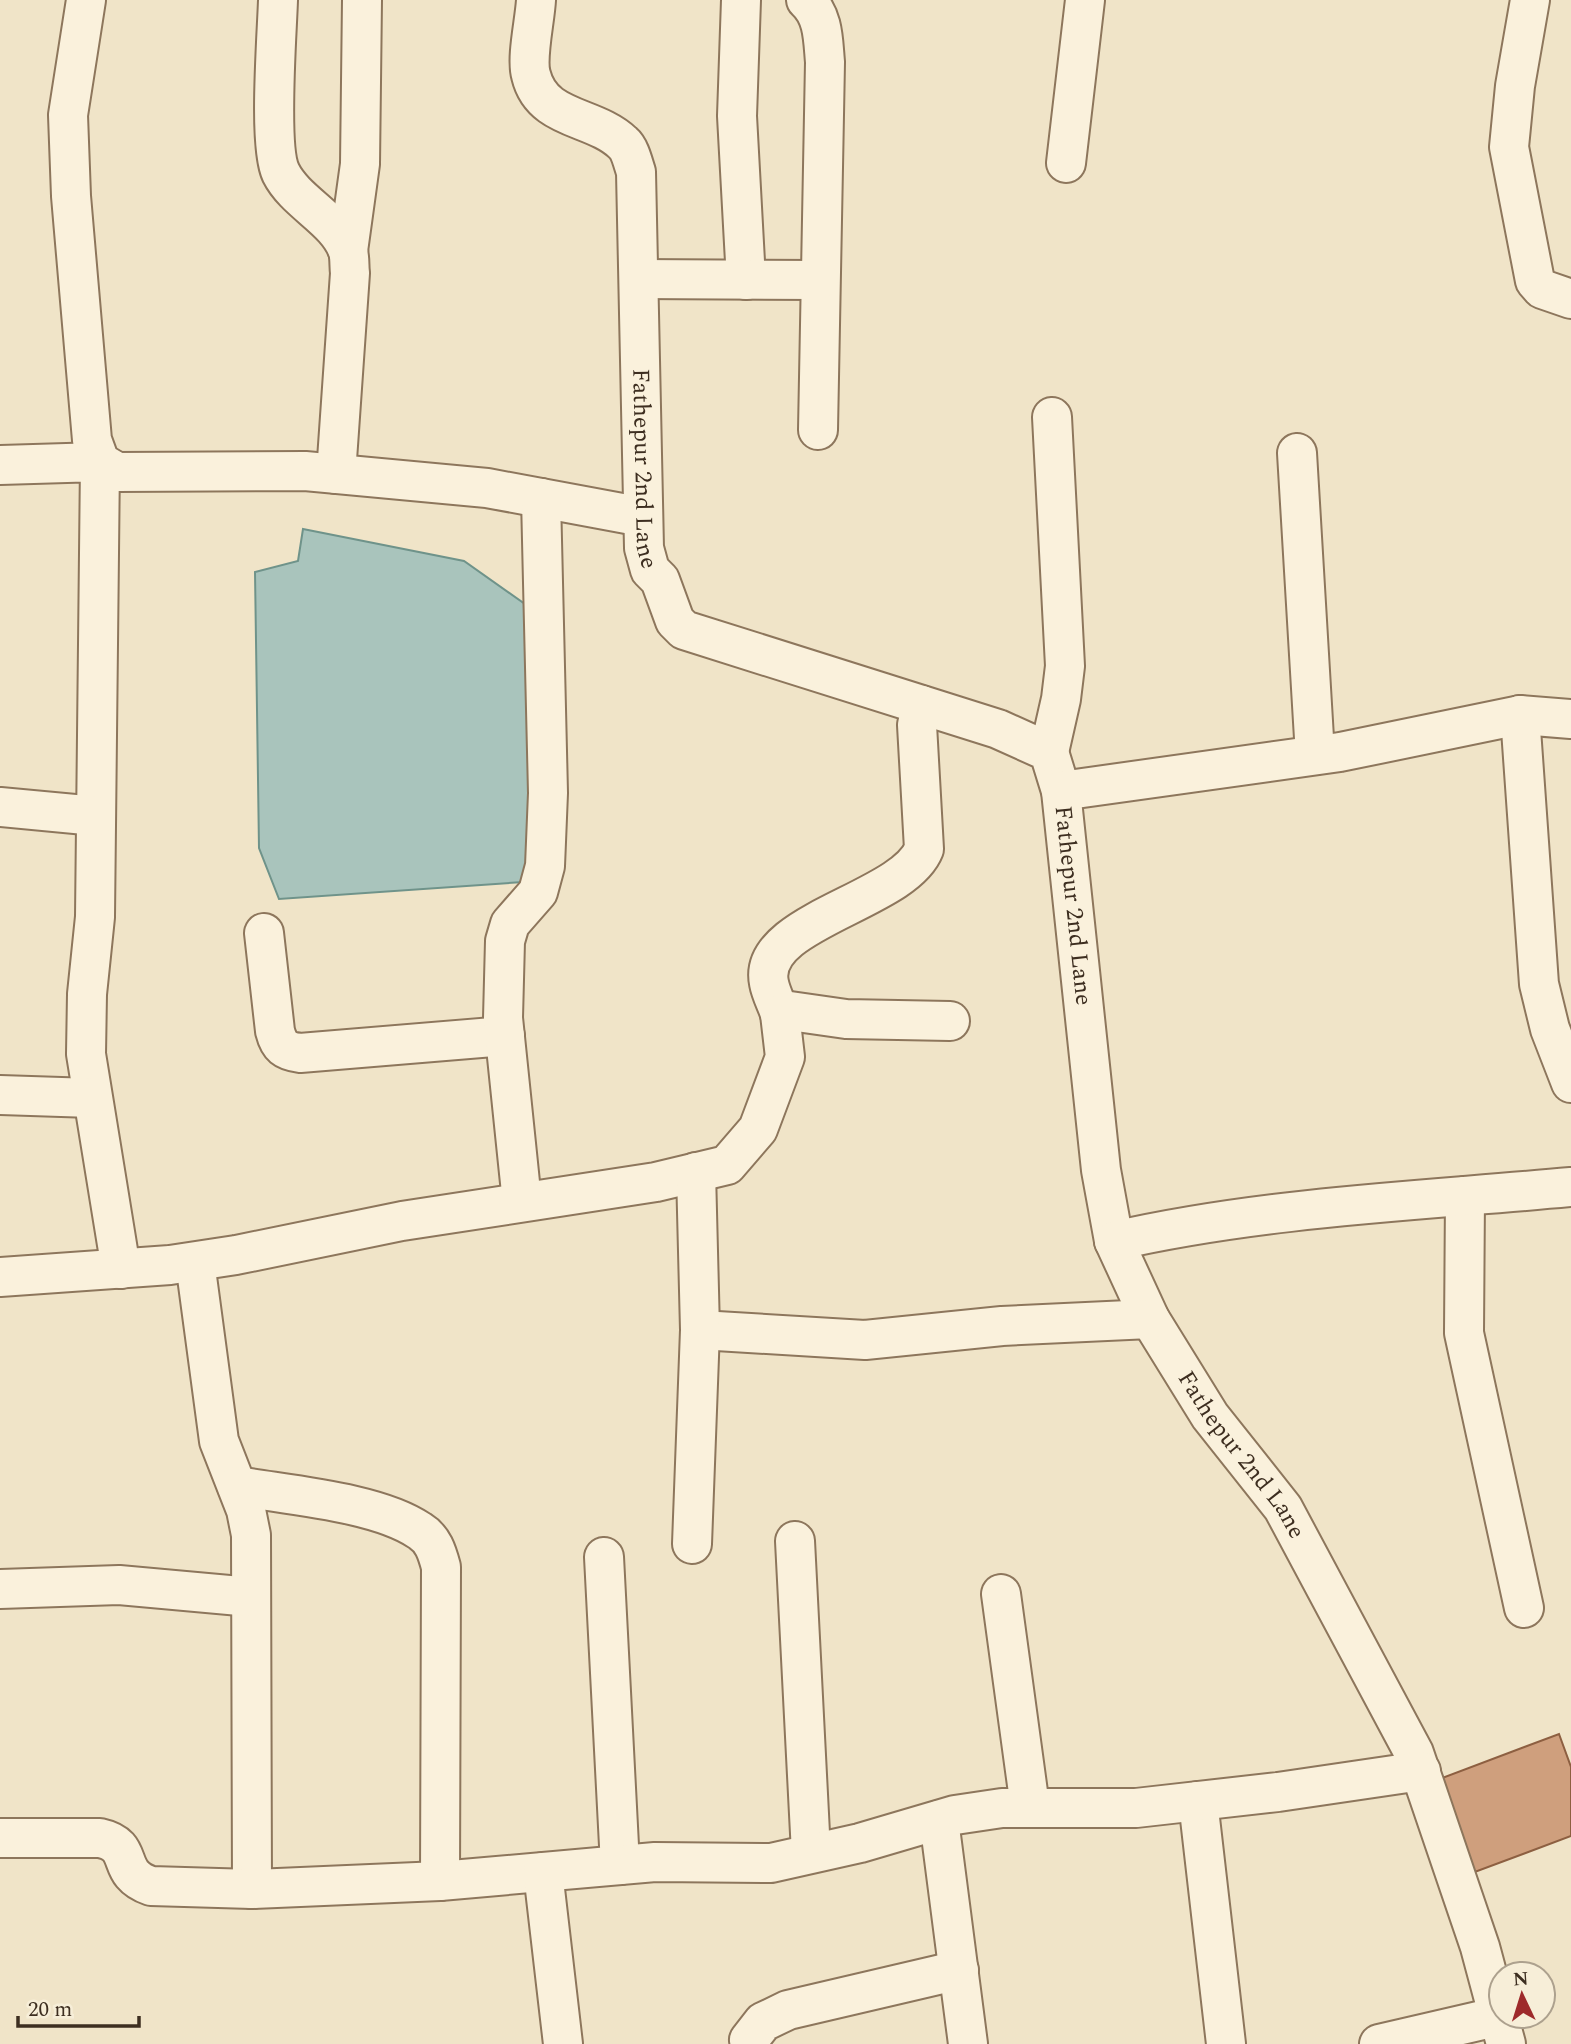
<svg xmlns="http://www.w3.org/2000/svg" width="1571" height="2044" font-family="Spectral,serif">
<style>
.water{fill:#a9c4bc;stroke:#6f938a;stroke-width:2}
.building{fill:#cf9f7d;stroke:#8d5f41;stroke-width:2}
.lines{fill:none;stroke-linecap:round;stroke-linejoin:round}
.minor-casing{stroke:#8d765c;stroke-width:42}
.minor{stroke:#faf1dc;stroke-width:38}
.labels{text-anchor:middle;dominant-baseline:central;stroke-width:6;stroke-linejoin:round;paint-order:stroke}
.street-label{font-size:24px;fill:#3d2e20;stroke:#f7eed8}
</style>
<rect width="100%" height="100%" fill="#f0e4c8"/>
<polygon class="water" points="303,529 464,561 532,609 538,881 279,899 259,848 255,572 298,561"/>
<polygon class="building" points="1559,1734 1571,1767 1571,1836 1464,1876 1429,1783"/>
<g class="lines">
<g class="minor-casing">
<g id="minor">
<polyline points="86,0 68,115 71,196 92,440 100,462 117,472 305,471 487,488 643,517"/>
<path d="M278 0C277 34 268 147 281 173 296 203 337 219 348 251 350 258 349 266 350 273L336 474"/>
<path id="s1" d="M536 0C535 20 526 58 531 75 542 121 594 115 623 143 630 149 633 163 636 172L644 548 650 570 660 580 675 621 684 630 998 729 1049 752 1061 791 1101 1170 1114 1241 1150 1319 1210 1416 1283 1508 1414 1753 1480 1947 1506 2044"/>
<polyline points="741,0 737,116 746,280"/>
<path d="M806 0C824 16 823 41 825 62L818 430"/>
<polyline points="1530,0 1515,86 1509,147 1535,281 1542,289 1571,299"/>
<polyline points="1066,163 1085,0"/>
<polyline points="348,251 360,164 362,0"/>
<polyline points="639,279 819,280"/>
<polyline points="1297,453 1315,755"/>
<polyline points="0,465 100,462 95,917 87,994 86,1054 121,1269"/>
<polyline points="1520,715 1539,984 1550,1029 1571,1083"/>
<polyline points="1049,752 1061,699 1065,666 1052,417"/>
<polyline points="1061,791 1340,752 1520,715 1571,719"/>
<polyline points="0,807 96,816"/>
<path d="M264 933 275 1031C279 1047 285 1051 300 1053L505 1036"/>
<path d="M780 1014C777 1004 771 994 769 983 756 921 903 902 924 849L917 725 921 705"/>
<polyline points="0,1095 92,1098"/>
<polyline points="1465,1196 1464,1333 1524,1608"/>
<polyline points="522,1202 503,1018 505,941 510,924 538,892 545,866 548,793 541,498"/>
<path d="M1114 1241C1263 1207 1419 1201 1571 1187"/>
<polyline points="195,1262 219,1441 246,1510 251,1535 252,1889"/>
<polyline points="0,1277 170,1265 236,1255 402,1221 656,1182 727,1165 758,1129 785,1057 780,1014 790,1011 846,1019 950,1021"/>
<polyline points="700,1330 865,1340 1002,1326 1150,1319"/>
<path d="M237 1486C288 1495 378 1502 420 1531 433 1539 437 1552 441 1567L440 1881"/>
<polyline points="795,1541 811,1853"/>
<polyline points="692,1544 700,1330 696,1172"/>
<polyline points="604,1557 620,1865"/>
<polyline points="0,1589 119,1585 251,1597"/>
<polyline points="1001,1594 1030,1807"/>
<polyline points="1198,1801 1226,2044"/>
<polyline points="939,1820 968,2044"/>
<path d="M0 1838H100C137 1846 113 1873 151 1886L252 1889 440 1881 655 1862 771 1863 860 1843 955 1815 1002 1808H1136L1278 1792 1421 1771"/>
<polyline points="543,1872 563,2044"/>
<polyline points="750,2044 749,2040 763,2022 788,2010 959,1970"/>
<polyline points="1379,2044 1500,2016"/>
</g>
</g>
<use href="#minor" class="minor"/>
</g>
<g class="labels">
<g class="street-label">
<text stroke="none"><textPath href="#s1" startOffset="523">Fathepur 2nd Lane</textPath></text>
<text stroke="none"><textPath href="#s1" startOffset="1237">Fathepur 2nd Lane</textPath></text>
<text stroke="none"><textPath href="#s1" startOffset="1825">Fathepur 2nd Lane</textPath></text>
</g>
</g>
<g transform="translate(1522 1995) rotate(356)"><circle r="33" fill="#f7eed8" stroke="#ada18e" stroke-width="2"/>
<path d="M0-5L12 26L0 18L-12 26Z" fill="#9e2a2b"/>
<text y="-10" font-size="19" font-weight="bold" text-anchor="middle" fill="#3d2e20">N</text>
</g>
<path d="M18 2016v10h121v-10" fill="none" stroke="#3d2e20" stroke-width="3.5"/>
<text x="28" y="2016" font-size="21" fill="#3d2e20" stroke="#f7eed8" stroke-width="5" paint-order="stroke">20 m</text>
</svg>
